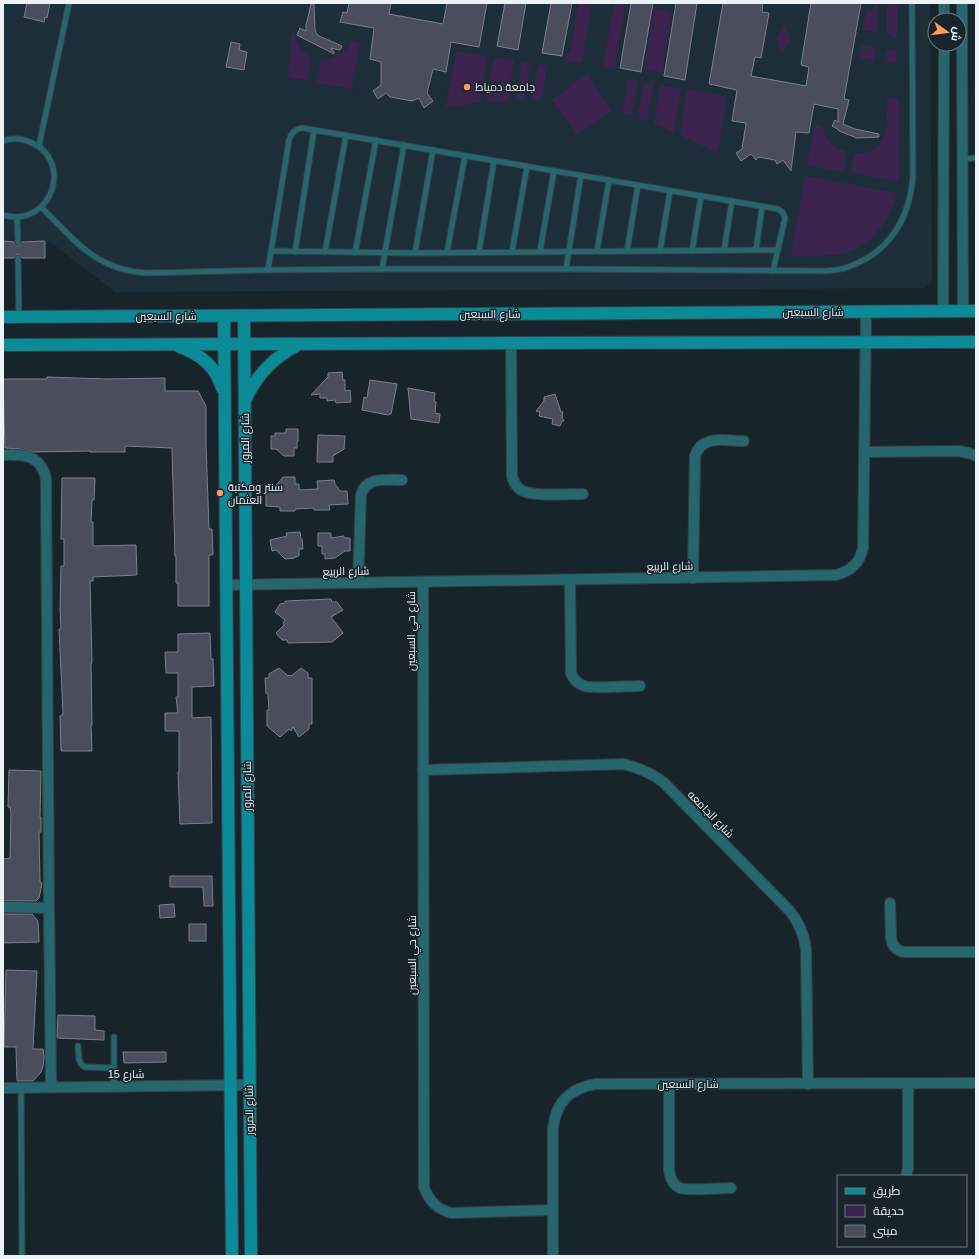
<svg xmlns="http://www.w3.org/2000/svg" width="979" height="1259" font-family="Helvetica,Cairo,sans-serif">
<style>
.built{fill:#1c2e3a}
.green{fill:#3c234e}
.building{fill:#4a4d5b;stroke:#7b7f8e}
.lines{fill:none;stroke-linecap:round;stroke-linejoin:round}
.lane-casing{stroke:#364149;stroke-width:7}
.street-casing{stroke:#364149;stroke-width:12}
.secondary-casing{stroke:#364149;stroke-width:14}
.lane{stroke:#26666d;stroke-width:5}
.street{stroke:#26666d;stroke-width:10}
.secondary{stroke:#0b8b97;stroke-width:12}
.poi-dot{fill:#fe9c57;stroke:#18242c;stroke-width:1.5}
.labels{text-anchor:middle;dominant-baseline:central;stroke-width:3;stroke-linejoin:round;paint-order:stroke}
.poi-label{font-size:11px;fill:#ebf3f9;stroke:#18242c;text-anchor:start}
.street-label{font-size:11px;fill:#ebf3f9;stroke:#18242c}
</style>
<rect width="100%" height="100%" fill="#18242c"/>
<polygon class="built" points="3,3 930,3 932,282 925,288 115,292 49,241 3,241"/>
<g class="green">
<polygon points="578,3 592,3 582,63 564,60 565,53 570,53"/>
<polygon points="614,3 626,3 615,69 603,67"/>
<polygon points="874,3 877,4 878,32 863,30 866,11 872,12"/>
<polygon points="889,3 897,3 897,37 892,36 887,32 887,5"/>
<polygon points="654,9 672,12 662,73 644,70"/>
<polygon points="786,24 790,40 781,53 776,37"/>
<path d="M292 26C294 39 299 49 311 57L308 80 288 78Z"/>
<path d="M352 40 360 42 352 89 317 83 320 61C335 60 345 54 352 40Z"/>
<polygon points="862,45 872,46 876,50 874,60 859,57"/>
<polygon points="889,49 896,50 896,64 885,62 886,53"/>
<polygon points="456,51 487,56 480,102 446,107"/>
<polygon points="494,57 514,60 508,101 486,102"/>
<polygon points="522,62 531,63 525,100 516,100"/>
<polygon points="538,64 547,66 542,99 532,100"/>
<polygon points="587,74 612,110 577,135 552,100"/>
<polygon points="628,80 638,81 631,116 622,113"/>
<polygon points="644,82 654,84 647,122 638,118"/>
<polygon points="660,85 681,89 674,132 654,123"/>
<polygon points="687,89 727,96 718,153 680,135"/>
<path d="M887 97 899 99V182L851 172 854 153C890 156 887 122 887 97Z"/>
<path d="M815 124 823 126C825 140 833 148 847 152L844 172 807 165Z"/>
<path d="M805 176 897 193C887 224 870 252 833 255 819 256 805 256 791 256Z"/>
</g>
<g class="building">
<polygon points="27,3 50,3 47,18 45,17 44,22 24,17"/>
<polygon points="349,3 391,3 389,14 443,24 447,3 487,3 479,47 451,42 446,72 433,69 427,93 433,101 424,108 419,98 412,101 390,97 386,93 378,99 373,91 381,85 381,62 370,59 374,28 340,22 343,12 347,13"/>
<polygon points="505,3 526,3 518,50 497,46"/>
<polygon points="551,3 572,3 562,56 542,53"/>
<polygon points="631,3 653,3 641,72 620,68"/>
<polygon points="676,3 697,3 685,80 664,76"/>
<polygon points="723,3 763,3 762,12 769,13 761,58 755,57 751,76 806,86 809,67 801,65 811,3 861,3 844,99 849,100 843,124 855,129 879,134 879,137 857,138 839,131 839,130 832,126 835,120 838,122 838,109 814,104 809,133 796,132 791,171 783,160 777,164 775,160 758,157 756,160 751,154 741,161 736,153 742,149 746,123 732,121 737,90 709,84"/>
<polygon points="311,4 314,4 315,29 316,33 319,36 342,46 340,50 331,48 334,52 334,54 297,35 300,28 306,31 306,26"/>
<polygon points="231,42 240,44 239,50 247,52 244,70 226,67"/>
<polygon points="3,241 14,242 15,244 18,246 20,245 22,242 45,241 45,258 22,258 21,256 18,254 16,255 14,258 3,258"/>
<polygon points="342,372 343,380 345,380 345,391 350,390 351,402 336,403 335,400 327,401 327,398 320,398 320,394 311,395 328,377 328,373"/>
<polygon points="47,377 106,379 165,378 165,391 198,391 206,406 206,444 209,529 212,529 213,555 209,555 209,606 178,606 178,583 176,583 176,556 175,556 172,448 125,446 125,452 90,452 90,451 33,452 19,449 5,448 3,379 47,379"/>
<polygon points="370,380 397,384 391,414 388,415 362,410 364,397 367,398"/>
<polygon points="408,388 435,393 434,401 436,402 435,413 440,414 439,423 411,419"/>
<polygon points="555,394 561,412 563,412 562,417 564,421 562,421 560,426 552,424 553,419 539,416 540,412 536,411 544,401 544,397"/>
<polygon points="286,429 298,429 298,441 297,441 297,448 294,448 294,456 284,456 276,449 271,449 271,436 275,436 275,433 286,433"/>
<polygon points="318,435 345,436 344,449 333,456 333,462 317,462"/>
<polygon points="283,477 295,477 295,484 299,484 299,490 318,489 317,481 334,480 335,484 340,491 347,491 348,504 329,505 330,510 314,510 314,508 295,509 295,511 280,511 280,507 266,506 266,488 274,488"/>
<polygon points="62,478 95,478 94,500 92,500 91,522 93,522 93,546 136,545 137,575 93,577 93,581 90,581 92,663 91,663 92,725 91,725 92,751 61,751 60,716 63,714 59,629 61,629 60,609 61,566 64,566 64,539 61,539"/>
<polygon points="300,532 301,539 302,539 303,549 299,549 299,556 295,557 295,558 285,559 276,550 272,551 270,540 287,536 286,533"/>
<polygon points="318,533 331,533 331,538 344,536 344,538 350,538 350,551 345,551 335,558 325,559 325,554 322,554 322,546 318,546"/>
<polygon points="331,599 332,602 337,602 343,610 331,617 343,633 332,642 288,643 287,640 282,640 276,633 284,625 283,623 285,620 275,612 280,604 285,603 285,601"/>
<polygon points="210,633 211,659 213,659 214,686 192,687 192,718 211,717 212,823 180,824 178,772 179,772 179,731 165,731 165,713 178,713 176,697 178,697 178,673 166,673 165,652 178,652 178,634"/>
<polygon points="279,668 288,676 289,675 291,676 301,668 308,673 308,678 312,678 312,724 309,724 309,729 299,737 293,727 291,731 289,729 280,737 267,726 267,710 269,710 268,694 266,693 265,678 269,678 269,674"/>
<polygon points="9,770 41,771 40,817 41,817 41,832 39,832 40,882 42,883 39,898 36,901 3,901 3,859 10,858 11,813 10,807 8,807"/>
<polygon points="170,876 212,876 213,906 204,906 203,887 170,887"/>
<polygon points="174,904 175,917 160,918 159,905"/>
<polygon points="3,914 32,914 38,921 39,942 3,943"/>
<rect x="189" y="924" width="17" height="17"/>
<polygon points="6,970 37,971 33,1049 43,1049 44,1057 43,1066 41,1072 33,1081 17,1081 16,1047 4,1047"/>
<polygon points="58,1015 95,1016 95,1030 104,1031 104,1040 57,1038"/>
<polygon points="123,1052 166,1052 166,1062 124,1063"/>
</g>
<g class="lines">
<g class="lane-casing">
<g id="lane">
<path d="M3 141C11 138 19 138 27 141 75 156 54 229 3 215"/>
<polyline points="39,146 69,3"/>
<polyline points="962,159 976,158"/>
<path d="M41 207C76 241 95 270 147 273L268 270 382 269H566L827 271C833 270 839 270 845 268 889 254 910 219 913 175L912 3"/>
<polyline points="17,218 18,242"/>
<polyline points="724,250 732,201"/>
<polyline points="756,250 762,207"/>
<polyline points="272,251 415,253 778,250"/>
<polyline points="540,251 554,171"/>
<polyline points="597,251 609,180"/>
<polyline points="627,251 638,185"/>
<polyline points="660,251 670,191"/>
<polyline points="692,251 701,196"/>
<polyline points="295,252 314,130"/>
<polyline points="325,252 346,135"/>
<polyline points="447,252 465,156"/>
<polyline points="479,252 494,161"/>
<polyline points="512,252 527,166"/>
<polyline points="355,253 376,140"/>
<polyline points="415,253 433,150"/>
<polyline points="18,258 19,317"/>
<polyline points="382,269 404,145"/>
<polyline points="566,269 581,175"/>
<path d="M268 270 289 140C291 133 295 129 302 128L778 209 783 213 785 218 773 271"/>
<path d="M78 1046C79 1054 77 1063 85 1067L114 1068"/>
<polyline points="114,1086 114,1037"/>
<polyline points="21,1088 22,1256"/>
</g>
</g>
<g class="street-casing">
<g id="street">
<polyline points="962,3 963,311"/>
<polyline points="944,20 944,3"/>
<polyline points="943,311 944,44"/>
<path d="M511 343 512 477C514 482 516 487 521 490 531 497 569 494 583 494"/>
<polyline points="864,452 958,451 969,453 976,456"/>
<path d="M3 455C24 454 42 455 46 480L49 908 51 1087"/>
<path d="M693 578 695 456C702 434 725 441 744 441"/>
<path d="M570 580 571 673C573 679 577 683 584 686 594 689 627 686 640 686"/>
<path d="M423 582 424 1187C429 1201 437 1209 451 1213L553 1210"/>
<path d="M358 583 361 495C366 476 387 480 402 480"/>
<path d="M226 585 836 575C851 571 860 563 863 548L866 312"/>
<path d="M423 770 624 764C639 768 651 773 663 782L789 910C799 922 804 934 806 949L808 1084"/>
<path d="M890 903 891 937C892 946 896 951 905 952H976"/>
<polyline points="3,907 49,908"/>
<path d="M669 1084V1170C670 1178 673 1185 680 1188 689 1191 721 1188 731 1188"/>
<polyline points="3,1088 249,1085"/>
<polyline points="906,1176 908,1169 908,1083"/>
<path d="M553 1256V1128C556 1102 570 1088 596 1084L976 1083"/>
</g>
</g>
<g class="secondary-casing">
<g id="secondary">
<polyline points="224,316 232,1256"/>
<polyline points="244,316 251,1256"/>
<polyline points="3,317 976,311"/>
<path d="M3 345C327 345 652 341 976 342"/>
<path d="M180 347C200 354 216 367 222 388"/>
<path d="M246 398C257 375 273 358 296 346"/>
</g>
</g>
<use href="#lane" class="lane"/>
<use href="#street" class="street"/>
<use href="#secondary" class="secondary"/>
</g>
<g class="poi-dot">
<circle cx="467" cy="87" r="4"/>
<circle cx="220" cy="493" r="4"/>
</g>
<g class="labels">
<g class="poi-label">
<text x="475" y="87">جامعة دمياط</text>
<text x="228" y="487">سنتر ومكتبة<tspan x="228" dy="13">العثمان</tspan></text>
</g>
<g class="street-label">
<text x="813" y="312">شارع السبعين</text>
<text x="490" y="314">شارع السبعين</text>
<text x="166" y="316">شارع السبعين</text>
<text transform="translate(245 438) rotate(-90)">شارع المرور</text>
<text transform="translate(670 566) rotate(-1)">شارع الربيع</text>
<text transform="translate(346 571) rotate(-1)">شارع الربيع</text>
<text transform="translate(411 631) rotate(-90)">شارع حي السبعين</text>
<text transform="translate(247 786) rotate(-90)">شارع المرور</text>
<text transform="translate(711 814) rotate(46)">شارع الجامعه</text>
<text transform="translate(412 955) rotate(-90)">شارع حي السبعين</text>
<text x="126" y="1074">شارع 15</text>
<text x="688" y="1084">شارع السبعين</text>
<text transform="translate(249 1110) rotate(-91)">شارع المرور</text>
</g>
</g>
<rect width="979" height="1259" fill="none" stroke="#ebf3f9" stroke-width="8"/>
<rect x="837" y="1175" width="130" height="72" fill="#18242c" stroke="#6c777e"/>
<rect x="845" y="1188" width="20" height="6" fill="#0b8b97" stroke="#6c777e"/>
<text x="873" y="1195" font-size="12" fill="#ebf3f9">طريق</text>
<rect x="845" y="1205" width="20" height="12" fill="#3c234e" stroke="#6c777e"/>
<text x="873" y="1215" font-size="12" fill="#ebf3f9">حديقة</text>
<rect x="845" y="1225" width="20" height="12" fill="#4a4d5b" stroke="#6c777e"/>
<text x="873" y="1235" font-size="12" fill="#ebf3f9">مبنى</text>
<g transform="translate(947 32) rotate(104)"><circle r="19" fill="#18242c" stroke="#6c777e"/>
<path d="M0-3L7 15L0 10L-7 15Z" fill="#fe9c57"/>
<text y="-6" font-size="11" font-weight="bold" text-anchor="middle" fill="#ebf3f9">ش</text>
</g>
</svg>
